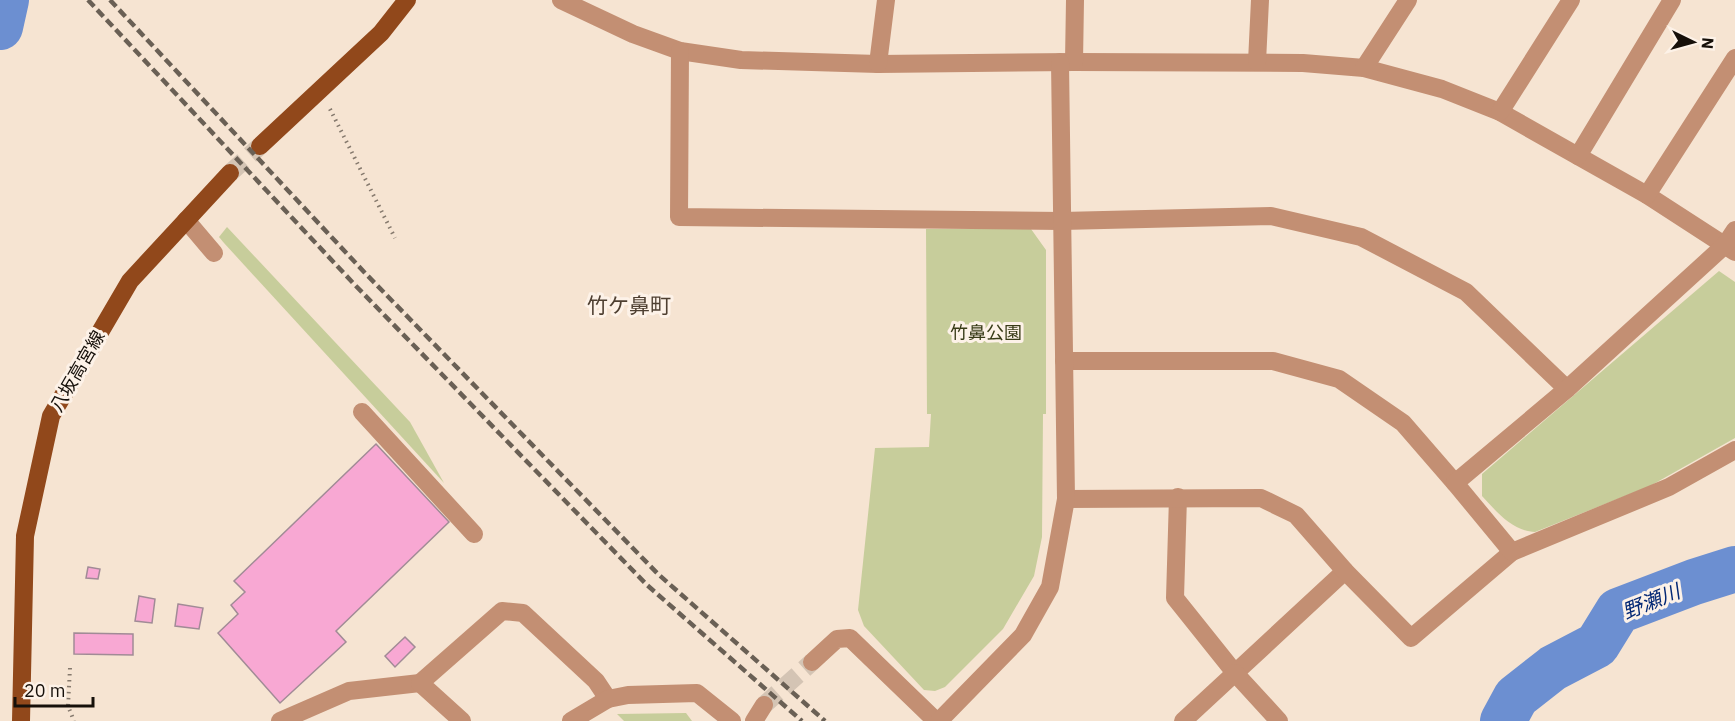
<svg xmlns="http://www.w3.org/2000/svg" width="1735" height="721" font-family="'IBM Plex Sans','Noto Sans JP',sans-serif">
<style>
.green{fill:#c7cd9b}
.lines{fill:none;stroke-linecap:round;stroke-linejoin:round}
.river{stroke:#6c8fd1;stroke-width:46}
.building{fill:#f8a8d3;stroke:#a18b96;stroke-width:1.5}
.minor-tunnel{stroke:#d4c4b4;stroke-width:18;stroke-dasharray:18 9;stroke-linecap:butt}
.major-tunnel{stroke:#d4c4b4;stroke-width:18;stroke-dasharray:18 9;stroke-linecap:butt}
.path{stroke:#85796d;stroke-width:4;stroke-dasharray:1.5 4.5;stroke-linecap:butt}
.minor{stroke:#c38f73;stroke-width:18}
.major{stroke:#91481b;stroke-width:18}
.rail{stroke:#6a6055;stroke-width:4.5;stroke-dasharray:9 4.5;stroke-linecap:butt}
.labels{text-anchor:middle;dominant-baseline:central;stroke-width:6;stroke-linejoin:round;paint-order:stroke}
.park-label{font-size:18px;fill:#383b17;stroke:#fdf2e8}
.street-label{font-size:18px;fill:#16100a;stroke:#fdf2e8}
.water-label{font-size:20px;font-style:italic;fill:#042875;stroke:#fdf2e8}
.quarter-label{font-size:21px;fill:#4e3f31;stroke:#fdf2e8}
</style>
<rect width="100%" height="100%" fill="#f6e4d2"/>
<g class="green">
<polygon points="227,227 410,422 444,483 224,243 219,237"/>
<polygon points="926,229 1031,229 1046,250 1046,414 1043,414 1042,537 1034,576 1003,629 945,687 935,691 924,690 864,626 858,610 875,448 929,447 931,414 927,414"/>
<path d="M1719 271 1735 282V438L1650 486 1535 532C1512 531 1497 512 1482 496V474Z"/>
<polygon points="686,713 692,721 624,721 617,714"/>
</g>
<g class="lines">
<g class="river">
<polyline points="0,27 6,0"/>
<polyline points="1503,721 1516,697 1553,668 1597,645 1618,611 1694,582 1735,569"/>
</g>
</g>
<g class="building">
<polygon points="376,444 449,522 336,631 346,642 280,703 218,633 238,614 231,605 245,592 234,581"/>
<polygon points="88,567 100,569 98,579 86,578"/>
<polygon points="139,596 155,599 152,623 135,621"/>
<polygon points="178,604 203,608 199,629 175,626"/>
<polygon points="74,633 133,634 133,655 74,654"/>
<polygon points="405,637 415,647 395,667 385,656"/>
</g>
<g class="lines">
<polyline class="minor-tunnel" points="764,705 812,662"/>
<polyline class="major-tunnel" points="230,173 260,146"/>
<g class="path">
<polyline points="330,109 395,238"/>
<polyline points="70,668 68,706 74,721"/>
</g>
<g class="minor">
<polyline points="561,0 633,34 680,51 741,60 878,64 1074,62 1303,63 1364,68 1442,89 1500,112 1647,195 1735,252"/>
<polyline points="680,51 679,217 1062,221 1271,216 1361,237 1466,292 1567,389"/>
<polyline points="1074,62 1075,0"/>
<polyline points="1257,62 1260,0"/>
<polyline points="878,64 886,0"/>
<polyline points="1364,68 1408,0"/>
<polyline points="1500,112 1571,0"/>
<polyline points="1578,156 1672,0"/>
<polyline points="1647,195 1735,58"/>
<polyline points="186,220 214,253"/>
<polyline points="1064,361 1273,361 1339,379 1403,423 1455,483"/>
<polyline points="362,412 474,534"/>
<polyline points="1178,497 1175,598 1235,673 1345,571"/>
<polyline points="1066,499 1261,498 1296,515 1345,571 1411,638 1512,552 1669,487 1735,450"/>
<polyline points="1512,552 1455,483 1567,389 1725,245 1735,230"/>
<polyline points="812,662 837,639 850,638 936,721"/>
<polyline points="280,721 349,691 420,683"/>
<polyline points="462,721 420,683 502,611 523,613 596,681 608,699"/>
<polyline points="571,721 608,699 628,695 697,693 732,721"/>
<polyline points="754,721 764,705"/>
<polyline points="939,721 1023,635 1050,587 1066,499 1060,62"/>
<polyline points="1183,721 1235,673 1279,721"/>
</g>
<g class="major">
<polyline points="260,146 381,33 407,0"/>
<polyline points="21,721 25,536 51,416 130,281 230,173"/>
</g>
<g class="rail">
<polyline points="88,0 355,285 647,585 802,721"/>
<polyline points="110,0 366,274 658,574 825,721"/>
</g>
</g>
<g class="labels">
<g class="park-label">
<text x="986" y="332">竹鼻公園</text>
</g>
<g class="street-label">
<text transform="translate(77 371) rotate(-60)">八坂高宮線</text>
</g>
<g class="water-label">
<text transform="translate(1651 601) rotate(-22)">野瀬川</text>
</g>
<g class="quarter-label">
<text x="629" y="305">竹ケ鼻町</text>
</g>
</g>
<g transform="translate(1693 42) rotate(95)" stroke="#fdf2e8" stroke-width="4.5" paint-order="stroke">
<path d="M0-4.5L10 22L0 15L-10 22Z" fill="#16100a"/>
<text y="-9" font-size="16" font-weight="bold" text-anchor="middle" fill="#16100a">N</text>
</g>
<path d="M15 697v9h78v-9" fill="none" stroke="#16100a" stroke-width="3"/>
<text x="24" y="697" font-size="18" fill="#16100a" stroke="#fdf2e8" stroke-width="4.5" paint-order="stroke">20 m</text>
</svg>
